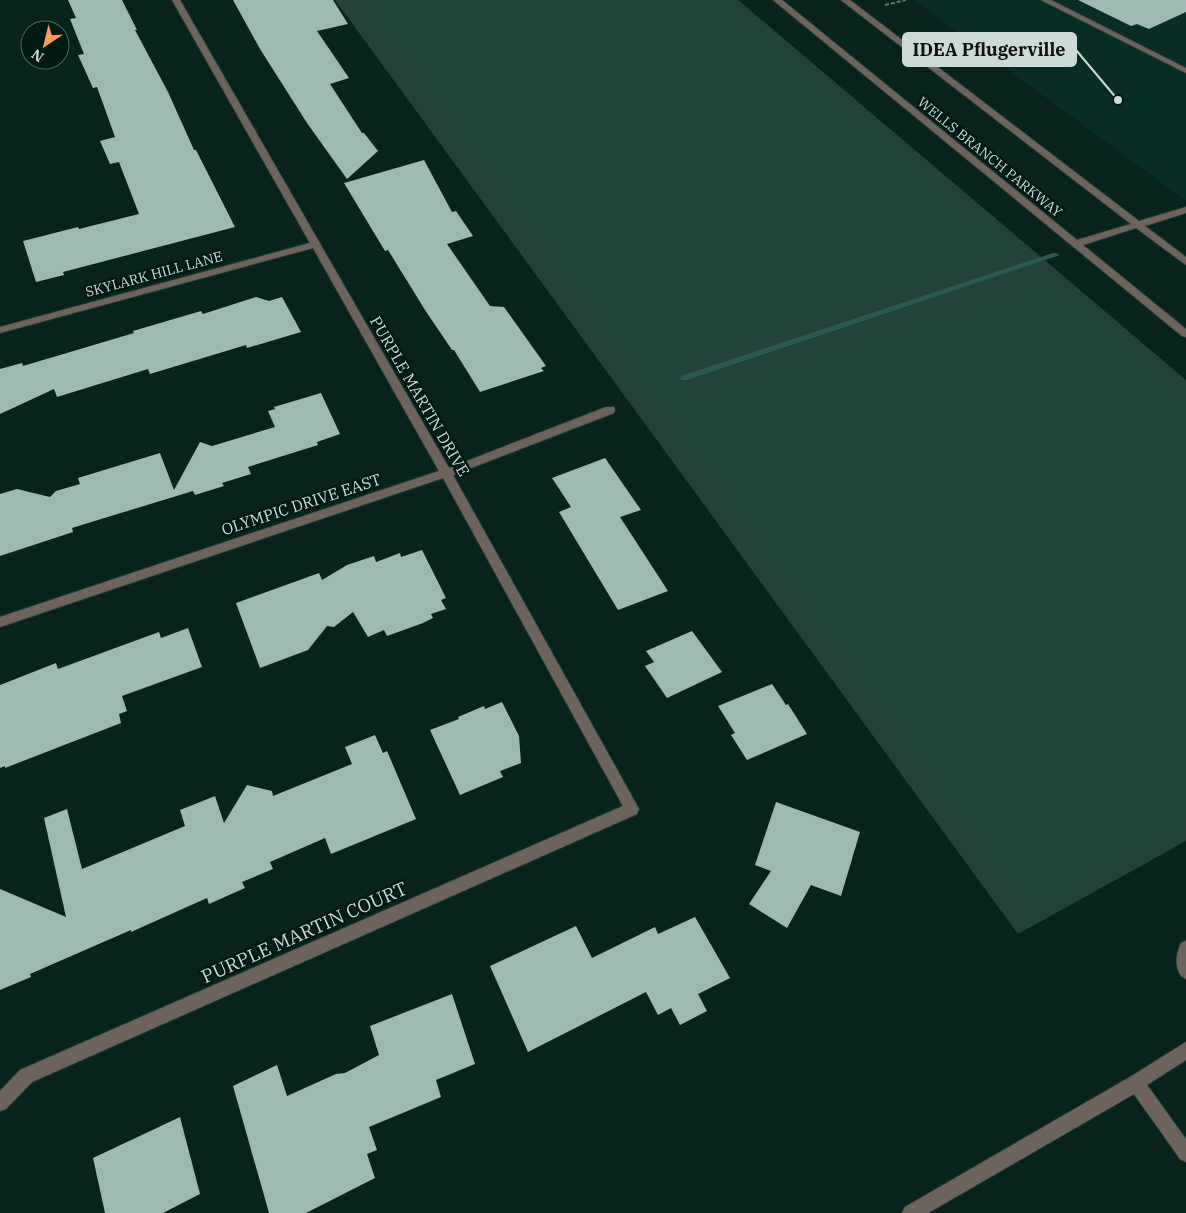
<svg xmlns="http://www.w3.org/2000/svg" width="1186" height="1213" font-family="'IBM Plex Serif',serif">
<style>
.built{fill:#072d25}
.green{fill:#214139}
.lines{fill:none;stroke-linecap:round;stroke-linejoin:round}
.stream{fill:#2b5a4e;fill-rule:evenodd}
.building{fill:#9cbab1}
.minor-casing{stroke:#233d36;stroke-width:2}
.path{stroke:#627872;stroke-width:2;stroke-dasharray:4 2;stroke-linecap:butt}
.minor{fill:#6d635d;fill-rule:evenodd}
.labels{text-anchor:middle;dominant-baseline:central;stroke-width:5;stroke-linejoin:round;paint-order:stroke}
.far-street-label{font-size:14px;fill:#ccdbd6;stroke:#011913}
.street-label{font-size:16px;fill:#ccdbd6;stroke:#011913}
.near-street-label{font-size:19px;fill:#ccdbd6;stroke:#011913}
.leader{fill:none;stroke:#ccdbd6;stroke-width:2}
.callout-dot{fill:#ccdbd6;stroke:#011913;stroke-width:2}
.callout{fill:#ccdbd6;stroke:#ccdbd6;stroke-width:2}
.callout-label{font-size:18px;text-anchor:middle;font-weight:bold;fill:#111}
</style>
<rect width="100%" height="100%" fill="#08231c"/>
<polygon class="built" points="914,0 1186,0 1186,201"/>
<polygon class="green" points="335,0 738,0 1186,380 1186,841 1018,934"/>
<g class="lines">
<polygon class="stream" points="1053,253 1056,253 1060,255 687,380 681,380 680,378 681,376"/>
</g>
<g class="building">
<polygon points="68,0 122,0 137,30 135,30 168,92 194,150 196,150 235,227 63,272 64,275 36,282 23,241 78,227 79,229 139,214 119,162 110,164 100,141 115,137 97,87 93,88 78,55 84,54 70,19 76,18"/>
<polygon points="233,0 333,0 348,24 317,31 349,78 330,84 362,133 364,133 378,151 347,179 307,123 260,49"/>
<polygon points="1078,0 1186,0 1186,12 1149,29 1137,24 1131,26"/>
<polygon points="424,160 452,212 456,211 473,236 447,244 490,306 504,307 546,366 541,368 544,371 480,392 454,350 452,350 425,310 388,250 385,251 344,183"/>
<polygon points="256,297 269,301 282,297 301,332 247,348 246,345 150,374 148,369 57,397 54,389 0,414 0,369 22,363 23,366 134,333 133,331 201,311 203,314"/>
<polygon points="321,393 340,434 317,442 318,445 248,467 251,474 222,483 224,486 195,495 193,491 111,516 72,528 73,532 0,556 0,494 17,489 50,497 56,491 80,484 78,478 160,453 174,490 200,442 212,446 275,427 268,411 275,409 274,407"/>
<polygon points="605,458 641,510 620,517 668,591 618,610 559,512 571,507 552,478"/>
<polygon points="422,550 446,598 441,600 446,609 431,614 433,618 423,623 387,636 384,630 368,637 353,612 334,627 327,626 308,650 260,668 236,603 319,573 322,580 347,565 374,556 376,562 400,553 401,557"/>
<polygon points="188,628 202,667 122,696 127,711 119,714 121,723 5,768 5,766 0,768 0,685 56,663 58,669 159,632 161,638"/>
<polygon points="692,631 722,672 667,698 645,666 654,662 646,651"/>
<polygon points="772,684 786,705 788,704 807,734 747,760 731,735 735,733 718,706"/>
<polygon points="502,702 519,736 521,763 500,771 503,777 460,795 430,730 459,719 458,717 484,706 485,709"/>
<polygon points="375,735 383,753 387,751 416,819 331,854 325,838 270,862 273,869 242,882 245,888 209,904 207,898 131,932 131,930 30,974 31,977 0,990 0,889 66,917 44,818 67,809 82,869 185,826 180,810 215,796 224,823 247,785 272,791 273,796 352,764 345,747"/>
<polygon points="776,802 860,832 841,896 811,885 787,928 749,904 771,871 755,865"/>
<polygon points="695,917 730,978 698,994 707,1011 680,1025 671,1008 658,1015 646,992 528,1052 490,966 576,926 592,958 655,927 658,934"/>
<polygon points="452,994 475,1064 436,1080 441,1097 369,1127 377,1150 367,1154 375,1178 306,1213 269,1213 233,1086 277,1065 287,1096 336,1074 345,1073 379,1055 370,1026"/>
<polygon points="180,1117 200,1194 163,1213 105,1213 93,1158"/>
</g>
<g class="lines">
<g class="minor-casing">
<g id="minor">
<polygon points="172,0 180,0 449,468 606,407 614,407 615,410 614,413 453,475 639,809 637,814 32,1082 6,1109 0,1111 0,1091 20,1070 623,806 443,478 0,627 0,617 439,471 313,248 0,333 0,327 310,243"/>
<polygon points="773,0 782,0 1077,240 1131,224 841,0 850,0 1139,221 1186,207 1186,213 1145,226 1186,257 1186,265 1136,228 1083,245 1186,329 1186,337 1182,336"/>
<polygon points="1041,0 1051,0 1186,68 1186,73"/>
<path d="M1186 941V979L1181 976C1174 965 1176 954 1181 943Z"/>
<polygon points="1186,1042 1186,1060 1147,1085 1186,1139 1186,1162 1180,1159 1134,1094 928,1213 902,1213 905,1207 1130,1077"/>
</g>
</g>
<polyline class="path" points="885,5 906,0"/>
<use href="#minor" class="minor"/>
</g>
<g class="labels">
<g class="far-street-label">
<text transform="translate(990 157) rotate(39)">WELLS BRANCH PARKWAY</text>
<text transform="translate(154 274) rotate(-15)">SKYLARK HILL LANE</text>
</g>
<g class="street-label">
<text transform="translate(420 396) rotate(60)">PURPLE MARTIN DRIVE</text>
<text transform="translate(301 504) rotate(-18)">OLYMPIC DRIVE EAST</text>
</g>
<g class="near-street-label">
<text transform="translate(304 932) rotate(-24)">PURPLE MARTIN COURT</text>
</g>
</g>
<path class="leader" d="M1118 100L1076 50"/>
<circle class="callout-dot" cx="1118" cy="100" r="5"/>
<rect class="callout" x="903" y="33" width="173" height="33" rx="5"/>
<g class="callout-label">
<text x="989" y="56">IDEA Pflugerville</text>
</g>
<g transform="translate(45 45) rotate(215)"><circle r="24" fill="#011913" stroke="#526761"/>
<path d="M0-4L9 19L0 12L-9 19Z" fill="#ff9b5a"/>
<text y="-8" font-size="14" font-weight="bold" text-anchor="middle" fill="#ccdbd6">N</text>
</g>
</svg>
